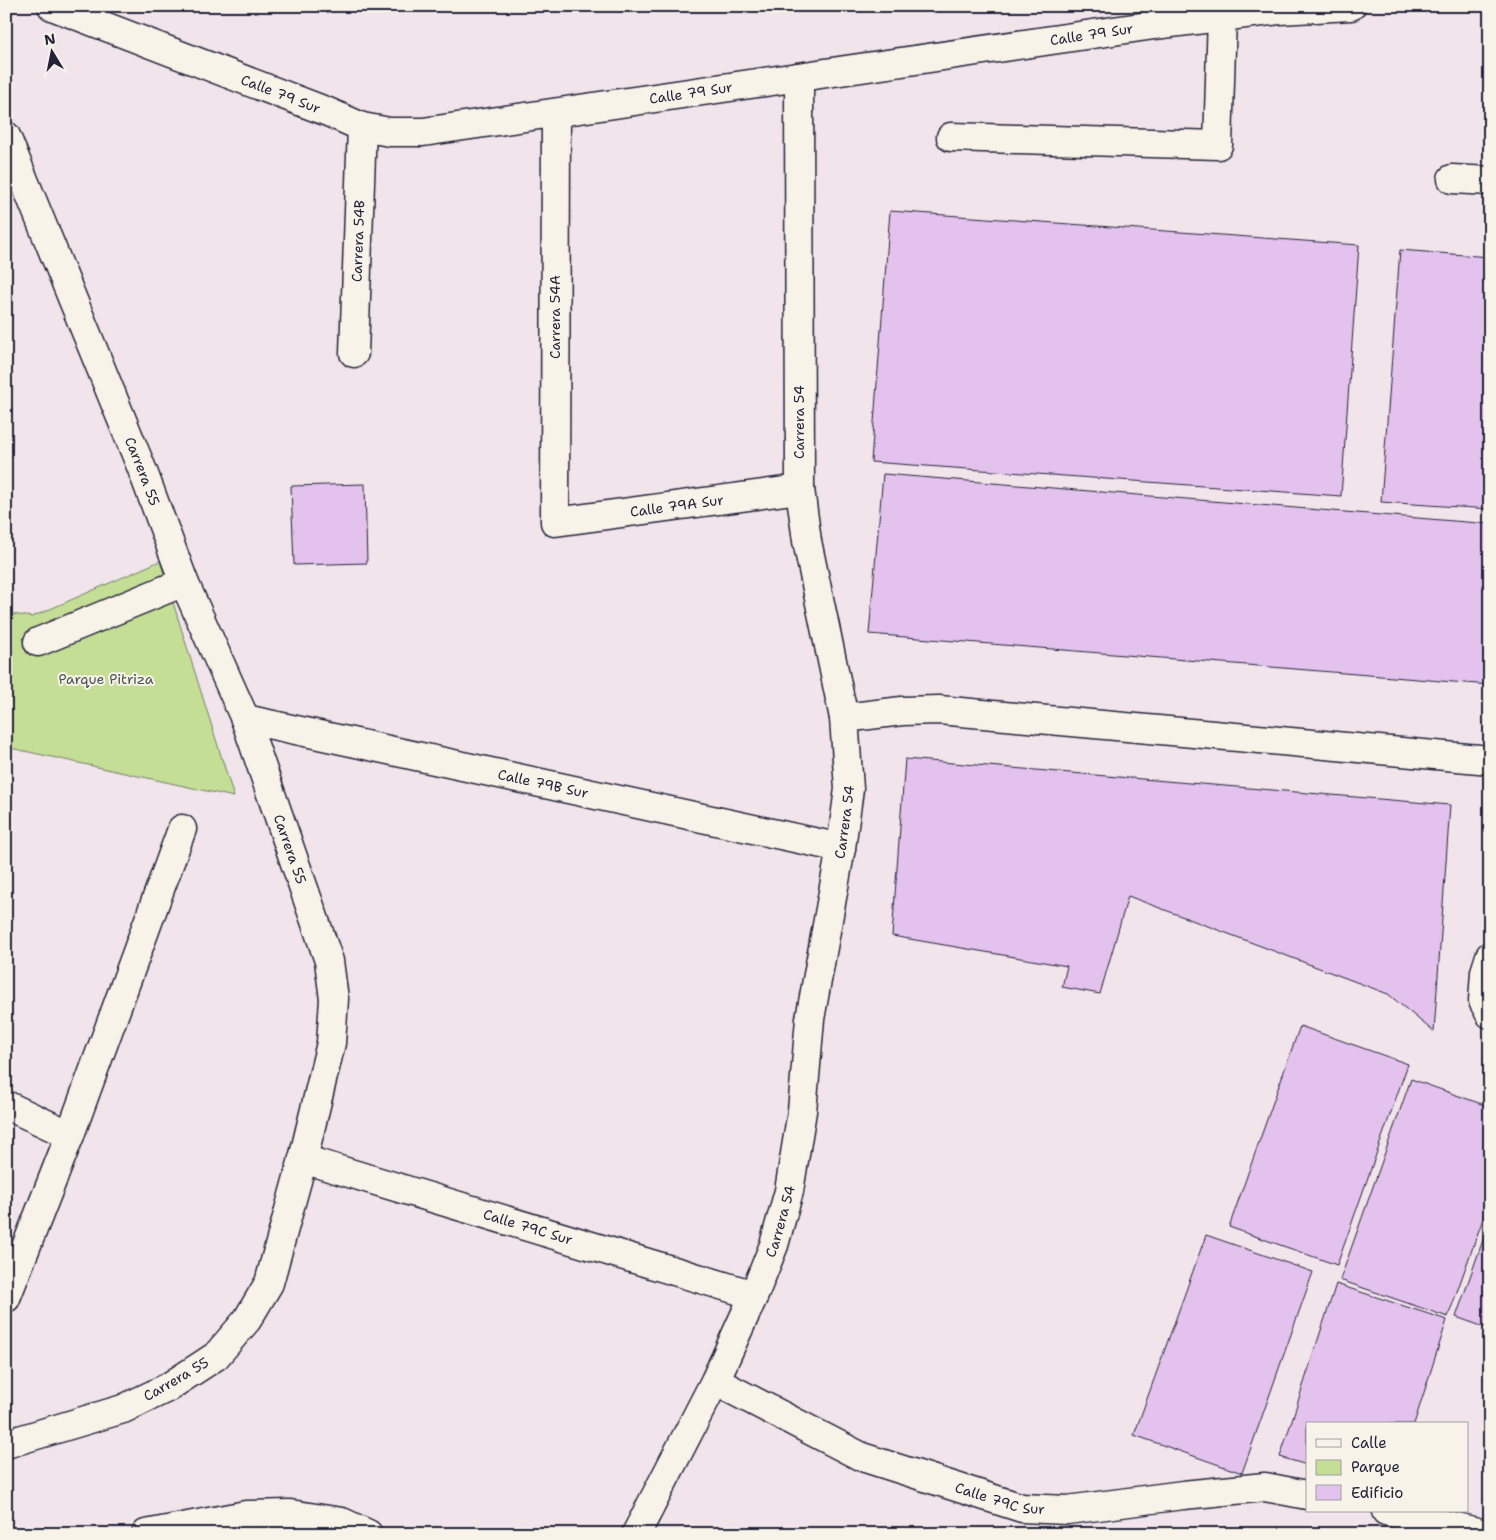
<svg xmlns="http://www.w3.org/2000/svg" width="1496" height="1540" font-family="'Shantell Sans',sans-serif">
<style>
.green{fill:#c4de95;stroke:#738068}
.building{fill:#e4c2ee;stroke:#22223b}
.lines{fill:none;stroke-linecap:round;stroke-linejoin:round}
.minor-casing{stroke:#22223b;stroke-width:31}
.minor{stroke:#f7f3e8;stroke-width:28}
.labels{text-anchor:middle;dominant-baseline:central;stroke-width:4;stroke-linejoin:round;paint-order:stroke}
.street-label{font-size:14px;fill:#22223b;stroke:#f7f3e8}
.park-label{font-size:14px;fill:#4a5152;stroke:#f7f3e8}
</style>
<rect width="100%" height="100%" fill="#f1e4ea"/>
<filter id="ink" filterUnits="userSpaceOnUse"><feTurbulence type="fractalNoise" baseFrequency=".02" numOctaves="2"/><feDisplacementMap in="SourceGraphic" scale="10" xChannelSelector="R" yChannelSelector="G"/><feConvolveMatrix kernelMatrix="1 2 1 2 8 2 1 2 1" color-interpolation-filters="sRGB"/></filter>
<g filter="url(#ink)">
<polygon class="green" points="160,561 234,797 6,747 6,613 32,617"/>
<g class="building">
<polygon points="890,211 1359,245 1341,496 871,462"/>
<polygon points="1400,250 1490,257 1490,509 1381,502"/>
<polygon points="883,474 1490,524 1490,685 869,634"/>
<polygon points="365,484 367,563 294,565 291,486"/>
<polygon points="905,759 1450,805 1434,1032 1388,994 1128,896 1100,994 1062,987 1067,966 892,936"/>
<polygon points="1300,1026 1408,1064 1337,1265 1229,1227"/>
<polygon points="1411,1079 1490,1107 1490,1199 1448,1317 1340,1280"/>
<polygon points="1490,1220 1490,1329 1456,1317"/>
<polygon points="1206,1235 1313,1272 1242,1473 1134,1435"/>
<polygon points="1336,1284 1447,1320 1414,1424 1307,1424 1307,1465 1280,1457"/>
</g>
<g class="lines">
<g class="minor-casing">
<g id="minor">
<path id="s1" d="M52 6 328 112 362 127 390 132H423L1154 25 1279 10 1351 6"/>
<path id="s2" d="M556 113 555 522 800 489"/>
<path id="s3" d="M6 136 142 469 184 582 245 719 329 961 334 999 331 1043 303 1159 269 1283 247 1320 216 1356 167 1388 123 1409 6 1444"/>
<polyline points="951,137 1218,145 1222,16"/>
<polyline points="1452,179 1490,181"/>
<path id="s4" d="M354 353 362 127"/>
<polyline points="38,642 184,582"/>
<polyline points="844,718 902,711 939,710 1490,760"/>
<path id="s5" d="M245 719 841 848"/>
<polyline points="1490,956 1485,972 1483,1001 1490,1014"/>
<polyline points="6,1105 70,1135"/>
<path id="s6" d="M303 1159 754 1295"/>
<polyline points="6,1298 70,1135 182,829"/>
<path id="s7" d="M715 1381 862 1457 1022 1508 1067 1510 1183 1495 1265 1487 1307 1495"/>
<polyline points="1386,1511 1486,1534"/>
<polyline points="146,1534 246,1515 290,1514 342,1522 368,1534"/>
<path id="s8" d="M636 1534 715 1381 754 1295 774 1245 789 1191 802 1111 810 1019 841 848 849 789 844 718 807 541 800 489 799 77"/>
</g>
</g>
<use href="#minor" class="minor"/>
</g>
</g>
<g class="labels">
<g class="street-label">
<text stroke="none"><textPath href="#s1" startOffset="1070">Calle 79 Sur</textPath></text>
<text stroke="none"><textPath href="#s1" startOffset="665">Calle 79 Sur</textPath></text>
<text stroke="none"><textPath href="#s1" startOffset="245">Calle 79 Sur</textPath></text>
<text stroke="none"><textPath href="#s4" startOffset="112">Carrera 54B</textPath></text>
<text transform="translate(555 317) rotate(-90)">Carrera 54A</text>
<text transform="translate(799 422) rotate(-90)">Carrera 54</text>
<text stroke="none"><textPath href="#s3" startOffset="362">Carrera 55</textPath></text>
<text stroke="none"><textPath href="#s2" startOffset="532">Calle 79A Sur</textPath></text>
<text stroke="none"><textPath href="#s5" startOffset="305">Calle 79B Sur</textPath></text>
<text stroke="none"><textPath href="#s8" startOffset="750">Carrera 54</textPath></text>
<text stroke="none"><textPath href="#s3" startOffset="768">Carrera 55</textPath></text>
<text stroke="none"><textPath href="#s8" startOffset="345">Carrera 54</textPath></text>
<text stroke="none"><textPath href="#s6" startOffset="235">Calle 79C Sur</textPath></text>
<text transform="translate(176 1379) rotate(-30)">Carrera 55</text>
<text stroke="none"><textPath href="#s7" startOffset="310">Calle 79C Sur</textPath></text>
</g>
<g class="park-label">
<text x="106" y="679">Parque Pitriza</text>
</g>
</g>
<rect width="1496" height="1540" fill="none" stroke="#f7f3e8" stroke-width="25"/>
<rect x="12" y="12" width="1471" height="1515" fill="none" stroke="#22223b" stroke-width="2" filter="url(#ink)"/>
<rect x="1306" y="1422" width="162" height="90" fill="#f7f3e8" stroke="#a29fa3"/>
<rect x="1316" y="1439" width="25" height="8" fill="#f7f3e8" stroke="#a29fa3"/>
<text x="1351" y="1448" font-size="15" fill="#22223b">Calle</text>
<rect x="1316" y="1460" width="25" height="15" fill="#c4de95" stroke="#a29fa3"/>
<text x="1351" y="1472" font-size="15" fill="#22223b">Parque</text>
<rect x="1316" y="1485" width="25" height="15" fill="#e4c2ee" stroke="#a29fa3"/>
<text x="1351" y="1498" font-size="15" fill="#22223b">Edificio</text>
<g transform="translate(52 52) rotate(350)" stroke="#f7f3e8" stroke-width="4" paint-order="stroke">
<path d="M0-4L9 19L0 12L-9 19Z" fill="#22223b"/>
<text y="-8" font-size="14" font-weight="bold" text-anchor="middle" fill="#22223b">N</text>
</g>
</svg>
